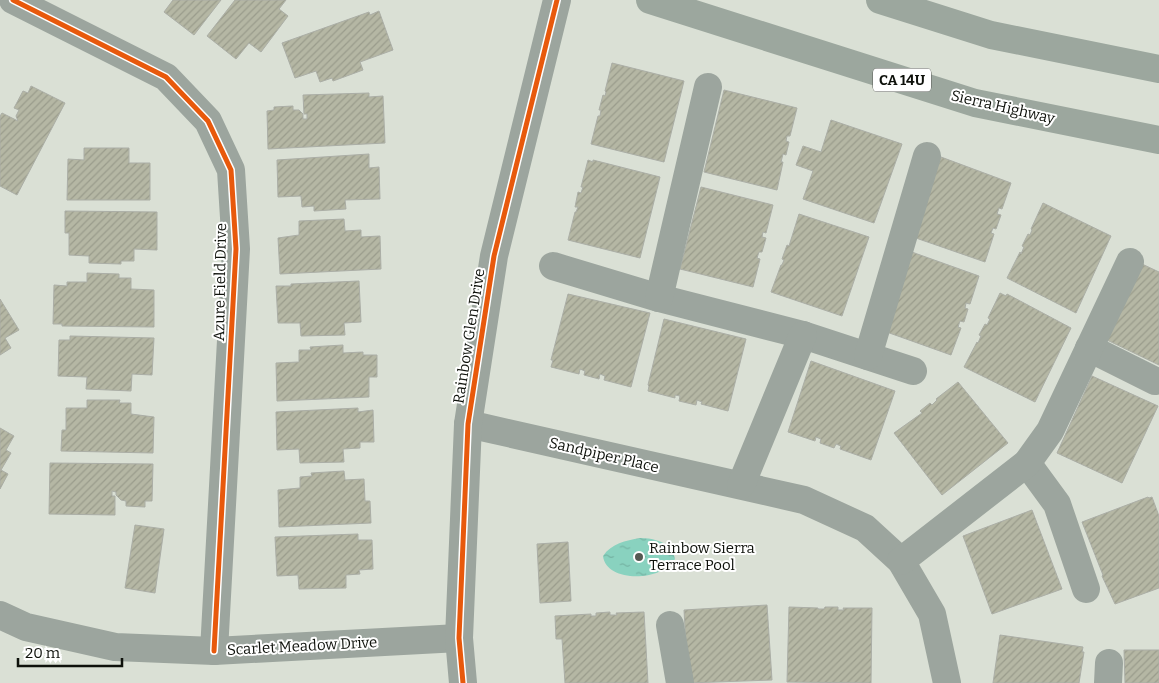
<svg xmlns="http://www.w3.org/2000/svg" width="1159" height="683" font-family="Bitter,serif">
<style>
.water{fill:url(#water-ripples)}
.building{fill:url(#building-hatch);stroke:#abaea6}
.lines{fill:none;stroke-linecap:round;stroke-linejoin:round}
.minor{stroke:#9ca59e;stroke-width:28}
.major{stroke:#9ca79e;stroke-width:28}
.cycleway-casing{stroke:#fff;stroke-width:8}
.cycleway{stroke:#e8590c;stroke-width:5}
.poi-dot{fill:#555952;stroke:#fff;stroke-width:2}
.labels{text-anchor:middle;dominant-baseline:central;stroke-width:4;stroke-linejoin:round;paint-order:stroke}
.shield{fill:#fff;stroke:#565854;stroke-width:1}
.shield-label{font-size:14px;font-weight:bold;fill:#0e110b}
.street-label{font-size:15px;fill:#0e110b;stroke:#fff}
.poi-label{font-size:15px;fill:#0e110b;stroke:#fff;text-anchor:start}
</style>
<defs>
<pattern id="water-ripples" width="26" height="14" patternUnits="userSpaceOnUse" patternTransform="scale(1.25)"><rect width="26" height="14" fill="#89d2bf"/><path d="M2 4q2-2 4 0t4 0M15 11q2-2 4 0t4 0" fill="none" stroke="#75b3a3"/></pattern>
<pattern id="building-hatch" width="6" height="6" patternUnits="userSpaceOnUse" patternTransform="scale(1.25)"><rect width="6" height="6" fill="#b5b7a4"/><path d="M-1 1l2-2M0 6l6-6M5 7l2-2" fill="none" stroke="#9a9c8c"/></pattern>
</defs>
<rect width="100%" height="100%" fill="#dae0d5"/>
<path class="water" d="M640 538C652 538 662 541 672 548L675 559C662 582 606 583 603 556 612 543 625 541 640 538Z"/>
<g class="building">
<polygon points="173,0 221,0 194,35 164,12"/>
<polygon points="235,0 286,0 279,9 288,16 261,52 249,43 236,59 207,36"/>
<polygon points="379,11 393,50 360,62 363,70 333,81 332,78 320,82 316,71 295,78 282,43 369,12 370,15"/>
<polygon points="612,63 684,81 664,162 591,144 598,116 600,116 601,110 599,110 603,95 605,96 606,92 605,91"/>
<polygon points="31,86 65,103 17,195 0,186 0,116 2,113 18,121 16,116 19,110 14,108 23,91 28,93"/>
<polygon points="724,90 797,108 790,136 787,136 786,141 789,142 786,155 783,154 781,162 783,162 777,190 704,172"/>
<polygon points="369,93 369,97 383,96 385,143 268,149 267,111 274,110 274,107 293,106 293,110 299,110 303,114 303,119 307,119 307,114 304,114 303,95"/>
<polygon points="831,120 902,144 874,223 803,199 813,171 796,165 803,146 821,152"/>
<polygon points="84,148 129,148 129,163 150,163 150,200 67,200 68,159 84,160"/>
<polygon points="369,154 369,168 379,167 380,199 345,200 346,209 314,211 314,206 302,207 301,196 278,197 277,160"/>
<polygon points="941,157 1011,183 1002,209 999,208 997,214 1001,215 996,229 993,228 991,233 994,234 985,262 913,237"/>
<polygon points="588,160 593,162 593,160 660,177 640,258 568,240 575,212 576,212 578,207 575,207 578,192 581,193 583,187 581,187"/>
<polygon points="701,187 773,205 766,233 763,232 762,237 766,238 762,252 759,252 757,258 760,259 753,287 680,269"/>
<polygon points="1043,203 1111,236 1076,313 1007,278 1020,252 1021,254 1024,247 1022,246 1028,234 1030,235 1032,230 1031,229"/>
<polygon points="65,211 157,212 157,250 134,249 134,261 121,261 121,264 89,263 89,256 69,255 69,233 65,233"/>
<polygon points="799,214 869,237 842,316 771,292 781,265 782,265 784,260 782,259 787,245 789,246"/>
<polygon points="344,219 345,231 361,230 361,237 380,236 381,269 280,274 278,238 299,235 299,221"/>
<polygon points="909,251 979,276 970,304 966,303 965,308 968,309 964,322 960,321 958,327 961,328 951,355 881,330"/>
<polygon points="1142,264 1159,272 1159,365 1107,340"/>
<polygon points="87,273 119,274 119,278 131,278 131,289 154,290 154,327 62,326 62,324 53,324 54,285 67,286 67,282 87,282"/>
<polygon points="359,281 361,322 344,323 345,335 301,336 300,323 278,323 276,286 291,286 291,284"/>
<polygon points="1000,293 1006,296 1007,294 1071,328 1035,402 964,367 977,342 978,343 981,336 979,335 985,324 987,325 990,319 988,318"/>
<polygon points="568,294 650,313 631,387 604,380 605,376 600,374 599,379 584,375 585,371 580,369 579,374 551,367 553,360 551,360"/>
<polygon points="0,299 19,330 5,338 11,348 0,355"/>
<polygon points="664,319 746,339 728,411 701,404 702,402 697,400 696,405 679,401 680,396 675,395 675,398 648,391 649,386 648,385"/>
<polygon points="70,336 154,338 152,375 132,374 131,391 86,389 87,377 58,376 59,340 70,340"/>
<polygon points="343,345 343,353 363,352 363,355 377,355 377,377 369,377 369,397 277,401 276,363 299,362 299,350 311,350 310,347"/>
<polygon points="811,361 895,391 871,460 840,449 841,446 836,444 834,448 820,443 821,439 816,437 815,441 788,432"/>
<polygon points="1092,376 1158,406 1122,483 1057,453"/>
<polygon points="958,382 1008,443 942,495 894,433 922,413 920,411 930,403 932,405 937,400 936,399"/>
<polygon points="87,400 120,400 119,403 131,403 131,414 154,417 153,453 61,451 62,430 66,430 66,408 87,408"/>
<polygon points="358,408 358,412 373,410 374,442 360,442 360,448 343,449 344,462 300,463 299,449 277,450 276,412"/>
<polygon points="0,428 14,436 6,450 11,453 1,470 8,474 0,489"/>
<polygon points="50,463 153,464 152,501 145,501 145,507 126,506 126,501 121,500 116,495 116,492 112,491 112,496 115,496 115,515 49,514"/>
<polygon points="344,471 345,480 364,479 365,501 370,501 371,523 279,527 278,490 300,488 300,477 312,476 311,473"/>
<polygon points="1148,497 1149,498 1152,497 1159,516 1159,588 1115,604 1102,576 1103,575 1082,522"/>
<polygon points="1032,510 1062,589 992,614 963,536"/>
<polygon points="135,525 164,529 155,593 125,588"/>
<polygon points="358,534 358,540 372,540 373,569 359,570 360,574 346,575 346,588 299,589 298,575 277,576 275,537"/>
<polygon points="568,542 571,601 540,603 537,544"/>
<polygon points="767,605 772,680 688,683 684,610"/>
<polygon points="789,607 818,608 818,609 824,609 825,607 838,607 838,610 844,610 843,608 872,608 871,683 787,682"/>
<polygon points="610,612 610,615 617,615 616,613 644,612 648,683 565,683 562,639 556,639 555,616 591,614 591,616 596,616 596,613"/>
<polygon points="1000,635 1083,647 1082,652 1084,652 1079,683 993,683"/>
<polygon points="1124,650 1159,650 1159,683 1125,683"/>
</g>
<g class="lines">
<g class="minor">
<polyline points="13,0 166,77 208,121 231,170 236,249 214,651"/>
<polyline points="553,266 659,298 803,335 913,371"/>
<polyline points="659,298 708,87"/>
<polyline points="1089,348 1155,381"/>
<polyline points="868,356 927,156"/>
<polyline points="468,424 804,500 865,528 901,561 932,614 947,683"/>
<polyline points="1027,463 1057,504 1086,589"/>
<polyline points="741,485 803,335"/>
<polyline points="901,561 1027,463 1050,431 1130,262"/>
<polyline points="0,615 26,627 115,647 214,651 459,638"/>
<polyline points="670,625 680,683"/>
<polyline points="463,683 459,638 468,424 494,256 557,0"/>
<polyline points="1108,683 1109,663"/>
</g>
<g class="major">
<polyline points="650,0 975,103 1159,140"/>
<polyline points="880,0 991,35 1159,69"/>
</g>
<g class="cycleway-casing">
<g id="cycleway">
<polyline points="13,0 166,77 208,121 231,170 236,249 214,651"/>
<polyline points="463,683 459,638 468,424 494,256 557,0"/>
</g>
</g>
<use href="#cycleway" class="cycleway"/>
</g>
<circle class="poi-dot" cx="639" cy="557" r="5"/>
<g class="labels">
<rect class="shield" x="873" y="68.5" width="58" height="23" rx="4"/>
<g class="shield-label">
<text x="902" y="80">CA 14U</text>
</g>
<g class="street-label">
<text transform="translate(1003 107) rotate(13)">Sierra Highway</text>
<text transform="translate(220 282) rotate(-89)">Azure Field Drive</text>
<text transform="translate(469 336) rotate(-81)">Rainbow Glen Drive</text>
<text transform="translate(604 455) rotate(13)">Sandpiper Place</text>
<text transform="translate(302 646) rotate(-3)">Scarlet Meadow Drive</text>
</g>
<g class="poi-label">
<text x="649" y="548">Rainbow Sierra<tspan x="649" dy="17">Terrace Pool</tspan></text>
</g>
</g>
<path d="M18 658v8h104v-8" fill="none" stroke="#0e110b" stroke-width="2.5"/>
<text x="25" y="658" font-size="15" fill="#0e110b" stroke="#ffffff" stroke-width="4" paint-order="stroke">20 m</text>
</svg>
